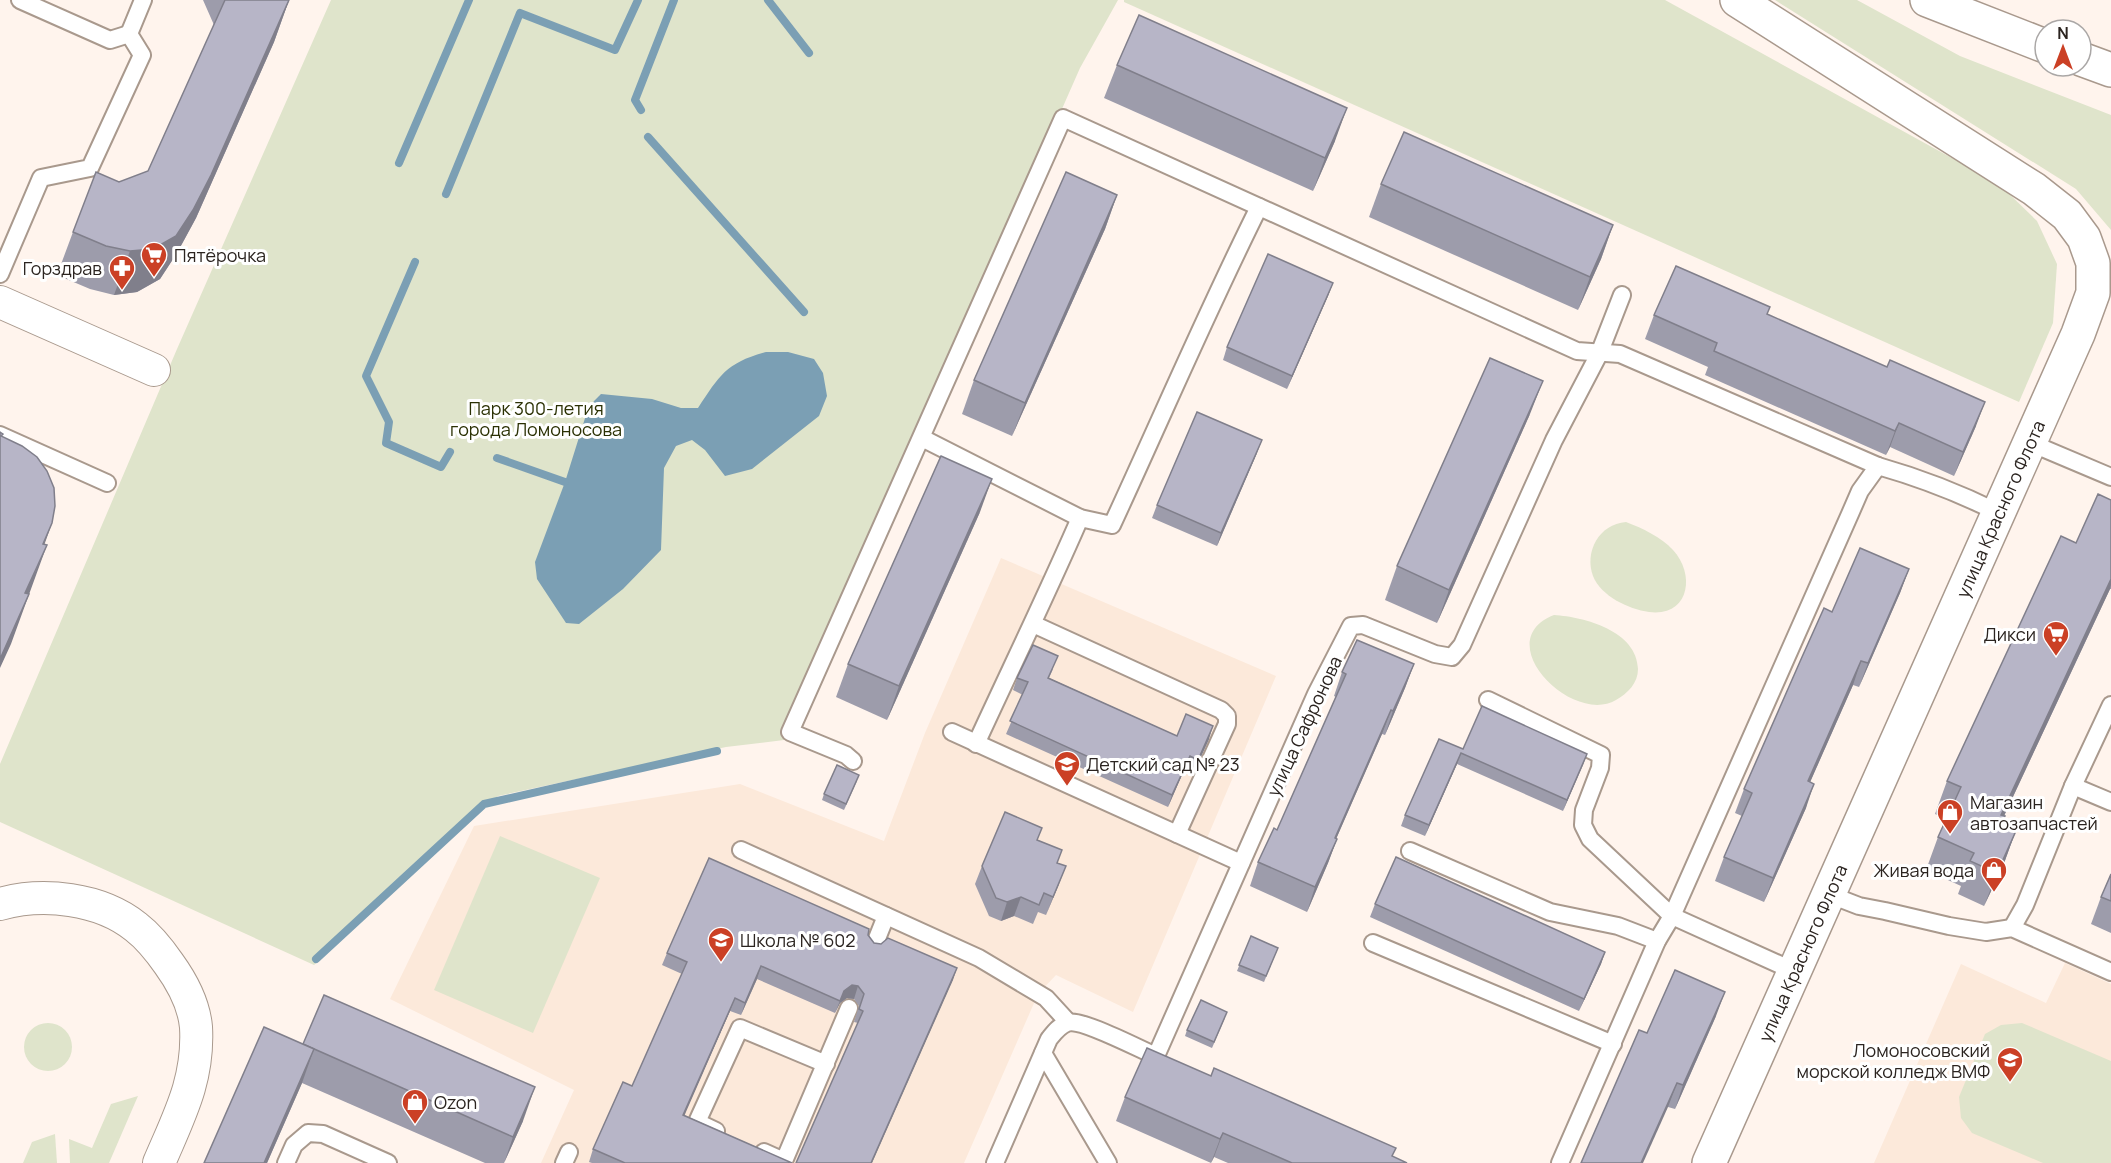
<svg xmlns="http://www.w3.org/2000/svg" width="2111" height="1163" font-family="Manrope,sans-serif">
<style>
.built{fill:#fce9da}
.green{fill:#dfe4cb}
.water{fill:#7b9fb4}
.lines{fill:none;stroke-linecap:round;stroke-linejoin:round}
.stream{stroke:#7b9fb4;stroke-width:8}
.service-casing{stroke:#a9998d;stroke-width:20}
.minor-casing{stroke:#a9998d;stroke-width:34}
.secondary-casing{stroke:#a9998d;stroke-width:36}
.primary-casing{stroke:#a9998d;stroke-width:36}
.service{stroke:#fff;stroke-width:16}
.minor{stroke:#fff;stroke-width:32}
.secondary{stroke:#fff;stroke-width:33}
.primary{stroke:#fff;stroke-width:33}
.wall{fill:#9d9cab}
.shaded-wall{fill:#807f8b}
.building{fill:#b7b5c7;stroke:#807f8b;stroke-width:1.5}
.labels{text-anchor:middle;dominant-baseline:central;stroke-width:6;stroke-linejoin:round;paint-order:stroke}
.poi-label{font-size:18px;fill:#2b2420;stroke:#fff;text-anchor:start}
.park-label{font-size:18px;fill:#2b3104;stroke:#fff}
.street-label{font-size:18px;fill:#2b2420;stroke:#fff}
</style>
<rect width="100%" height="100%" fill="#fff4ed"/>
<g class="built">
<polygon points="1001,558 1276,676 1133,1012 1056,975 1038,994 964,1163 541,1163 574,1090 390,999 474,826 740,784 884,841 925,733"/>
<polygon points="2065,963 2111,984 2111,1163 1874,1163 1961,964 2046,1003"/>
</g>
<g class="green">
<polygon points="331,0 1118,0 1080,68 784,740 726,747 498,796 314,965 0,822 0,764 177,349"/>
<polygon points="1124,0 1665,0 1999,184 2037,221 2057,264 2053,323 2019,402 1124,2"/>
<polygon points="1775,0 1857,0 1960,56 2111,115 2111,230 2076,189"/>
<path d="M1626 522C1642 528 1661 537 1673 550 1696 575 1689 617 1649 612 1628 609 1601 596 1593 576 1584 552 1599 524 1626 522Z"/>
<path d="M1554 615C1585 617 1637 631 1638 669 1638 683 1628 693 1616 700 1572 726 1488 641 1554 615Z"/>
<polygon points="500,836 600,878 533,1033 434,990"/>
<polygon points="2022,1023 2111,1061 2111,1163 2043,1163 1972,1133 1961,1118 1959,1097 1985,1034 2001,1025"/>
<circle cx="48" cy="1047" r="24"/>
<polygon points="138,1096 109,1163 70,1163 69,1139 92,1148 111,1104"/>
<polygon points="55,1134 57,1163 23,1163 32,1142"/>
</g>
<path class="water" d="M766 352H788L814 359 823 373 827 396 819 416 752 469 725 476 705 450 692 440 676 446 664 468 661 550 623 589 579 624 566 623 537 579 535 562 565 482 586 415 594 401 601 394 652 399 681 408H698C720 375 726 363 766 352Z"/>
<g class="lines">
<g class="stream">
<polyline points="768,0 809,53"/>
<polyline points="641,110 635,100 674,0"/>
<polyline points="648,137 804,312"/>
<polyline points="399,163 469,0"/>
<polyline points="446,194 520,13 615,50 638,0"/>
<polyline points="415,262 366,376 389,422 386,443 441,467 450,452"/>
<polyline points="497,458 565,482"/>
<polyline points="316,959 484,804 717,751"/>
</g>
<g class="service-casing">
<g id="service">
<polyline points="20,0 110,40 129,34"/>
<polyline points="0,274 41,178 90,168 142,55 129,34 143,0"/>
<polyline points="0,435 107,483"/>
<path d="M922 438 1080 518 1112 525C1161 419 1207 311 1259 207"/>
<polyline points="2028,442 2111,477"/>
<polyline points="1033,624 1221,710 1227,716 1227,724 1177,834"/>
<polyline points="1488,700 1601,755 1600,768 1584,810 1583,825 1590,839 1672,916 1794,971"/>
<polyline points="952,732 1241,863"/>
<path d="M976 744C1011 668 1047 594 1080 518"/>
<path d="M853 761 846 755 790 732 1063 118 1577 351 1620 354 1878 466C1920 478 1959 493 1997 512"/>
<polyline points="2073,786 2111,802"/>
<polyline points="741,850 979,958 1046,998 1068,1022"/>
<polyline points="1410,851 1550,912 1618,926 1657,941"/>
<polyline points="1828,894 1859,906 1885,911 1949,926 1986,932 2012,928 2111,972"/>
<polyline points="2012,928 2025,905 2073,786 2111,705"/>
<polyline points="1373,943 1613,1044"/>
<polyline points="874,946 886,916"/>
<polyline points="1043,1053 1108,1163"/>
<polyline points="716,1131 697,1122 740,1028 826,1064"/>
<polyline points="764,1152 784,1161 849,1008"/>
<polyline points="286,1163 294,1145 308,1133 323,1134 388,1163"/>
<polyline points="564,1163 569,1152"/>
<path d="M995 1163 1049 1039C1054 1033 1059 1026 1067 1023 1081 1018 1139 1049 1156 1056L1316 694 1351 626 1363 625 1435 654 1452 657 1462 645 1554 440 1599 354 1622 295"/>
<polyline points="1560,1163 1657,941 1672,916 1850,514 1860,491 1878,466"/>
</g>
</g>
<g class="minor-casing">
<g id="minor">
<polyline points="0,302 154,370"/>
<path d="M0 904C43 892 100 898 136 927 149 937 160 951 169 964 182 982 194 1005 196 1027 199 1080 179 1116 159 1163"/>
</g>
</g>
<g class="secondary-casing">
<g id="secondary">
<path id="s1" d="M1709 1163 2078 334 2093 293V263L2084 238 2067 215 2034 189 1737 0"/>
</g>
</g>
<g class="primary-casing">
<g id="primary">
<polyline points="1927,0 2045,46"/>
<polyline points="2081,59 2111,70"/>
</g>
</g>
<use href="#service" class="service"/>
<use href="#minor" class="minor"/>
<use href="#secondary" class="secondary"/>
<use href="#primary" class="primary"/>
</g>
<g class="wall">
<polygon points="203,0 289,0 274,42 196,218 177,253 160,279 137,292 114,295 90,289 57,275 73,232 119,182 148,171 214,25"/>
<polygon points="1117,65 1335,141 1313,191 1104,98"/>
<polygon points="1381,184 1613,225 1601,259 1578,310 1369,217"/>
<polygon points="1117,195 1105,229 1012,436 962,414 974,380"/>
<polygon points="1333,283 1328,296 1287,389 1223,360 1227,347"/>
<polygon points="1767,314 1976,426 1954,476 1890,447 1886,455 1705,375 1708,367 1645,339 1654,315"/>
<polygon points="1530,414 1437,623 1385,600 1397,566"/>
<polygon points="1257,453 1217,546 1152,518 1157,505"/>
<polygon points="2111,500 2111,589 2110,589 2004,816 2005,816 2001,826 2015,833 2003,866 1984,906 1958,894 1961,886 1926,870 1938,837 1946,819 1935,814 1947,781 2076,543"/>
<polygon points="980,512 887,720 836,697 848,664"/>
<polygon points="1909,569 1900,593 1859,687 1853,685 1810,782 1806,808 1764,902 1715,881 1724,857 1742,816 1735,813 1744,789 1832,612"/>
<polygon points="1414,664 1405,688 1385,735 1382,734 1336,839 1337,839 1328,863 1307,912 1250,886 1258,862 1277,830 1336,697 1334,696 1342,672"/>
<polygon points="1053,669 1049,678 1177,736 1209,739 1194,772 1185,768 1168,807 1006,734 1023,695 1013,690 1017,678"/>
<polygon points="1463,749 1587,754 1563,811 1457,764 1425,836 1401,826 1405,815"/>
<polygon points="857,781 844,810 822,800 824,794"/>
<polygon points="1038,840 1058,863 1059,884 1046,915 1038,912 1033,924 1014,916 1001,921 989,916 975,884 982,866"/>
<polygon points="2111,874 2111,933 2091,924 2101,897"/>
<polygon points="1375,904 1605,952 1601,964 1579,1011 1370,917"/>
<polygon points="868,935 874,943 953,980 858,1023 854,1022 859,1006 854,999 847,998 840,1003 835,1013 757,979 741,1015 730,1011 684,1115 792,1163 592,1163 589,1162 593,1149 632,1086 682,974 662,965 667,953"/>
<polygon points="1251,936 1278,948 1264,982 1237,971"/>
<polygon points="1716,1016 1675,1109 1668,1107 1647,1033"/>
<polygon points="1225,1018 1212,1048 1185,1036 1187,1030"/>
<polygon points="302,1044 523,1121 504,1163 485,1163 302,1083 267,1163 204,1163"/>
<polygon points="1125,1097 1393,1157 1407,1163 1228,1163 1214,1157 1211,1163 1116,1121"/>
</g>
<g class="shaded-wall">
<polygon points="289,0 274,42 196,218 177,253 160,279 137,292 114,295 130,251"/>
<polygon points="1347,108 1335,141 1313,191 1325,158"/>
<polygon points="1117,195 1105,229 1012,436 1025,403"/>
<polygon points="1613,225 1601,259 1578,310 1590,277"/>
<polygon points="1333,283 1328,296 1287,389 1292,376"/>
<polygon points="1543,381 1530,414 1437,623 1449,590"/>
<polygon points="1985,402 1976,426 1954,476 1963,452"/>
<polygon points="1899,423 1890,447 1886,455 1895,431"/>
<polygon points="1262,440 1257,453 1217,546 1221,533"/>
<polygon points="992,479 980,512 887,720 899,686"/>
<polygon points="52,523 34,574 47,545 11,644 0,668 0,659 43,544"/>
<polygon points="1909,569 1900,593 1859,687 1868,663"/>
<polygon points="2111,579 2111,585 2110,589 1989,848 2001,815"/>
<polygon points="1861,661 1853,685 1800,805 1808,781"/>
<polygon points="1414,664 1405,688 1385,735 1393,711"/>
<polygon points="1391,710 1382,734 1326,862 1335,838"/>
<polygon points="1213,726 1209,739 1194,772 1198,760"/>
<polygon points="1461,753 1457,764 1425,836 1429,825"/>
<polygon points="1587,754 1583,765 1563,811 1567,800"/>
<polygon points="1190,756 1185,768 1168,807 1172,795"/>
<polygon points="1814,784 1806,808 1764,902 1773,878"/>
<polygon points="2015,833 2003,866 1984,906 1997,873"/>
<polygon points="1337,839 1328,863 1307,912 1315,887"/>
<polygon points="1066,866 1059,884 1046,915 1053,897"/>
<polygon points="1021,897 1014,916 1001,921 1007,902"/>
<polygon points="1605,952 1601,964 1579,1011 1584,999"/>
<polygon points="761,966 757,979 741,1015 745,1003"/>
<polygon points="957,968 953,980 872,1163 871,1163"/>
<polygon points="852,985 858,986 854,999 847,998 840,1003 835,1013 844,991"/>
<polygon points="1725,992 1716,1016 1675,1109 1683,1085"/>
<polygon points="735,998 730,1011 679,1128 683,1115"/>
<polygon points="314,1049 302,1083 267,1163 264,1163"/>
<polygon points="1677,1083 1668,1107 1643,1163 1641,1163"/>
<polygon points="535,1087 523,1121 504,1163 513,1137"/>
<polygon points="1223,1133 1214,1157 1211,1163 1220,1139"/>
</g>
<g class="building">
<polygon points="225,0 289,0 211,175 193,210 176,236 153,249 130,251 106,246 73,232 96,172 119,182 148,171"/>
<polygon points="1139,15 1347,108 1325,158 1117,65"/>
<polygon points="1404,132 1613,225 1590,277 1381,184"/>
<polygon points="1066,172 1117,195 1025,403 974,380"/>
<polygon points="1268,254 1333,283 1292,376 1227,347"/>
<polygon points="1676,266 1770,307 1767,314 1887,367 1890,360 1985,402 1963,452 1899,423 1895,431 1714,351 1717,343 1654,315"/>
<polygon points="1490,358 1543,381 1449,590 1397,566"/>
<polygon points="1197,412 1262,440 1221,533 1157,505"/>
<polygon points="0,432 3,434 1,436 22,446 37,457 47,471 54,488 55,506 52,523 43,544 47,545 25,593 29,594 0,659"/>
<polygon points="941,456 992,479 899,686 848,664"/>
<polygon points="2098,494 2111,500 2111,579 2001,815 2005,816 2000,826 2015,833 1997,873 1970,861 1974,853 1938,837 1961,787 1947,781 2061,536 2076,543"/>
<polygon points="1860,548 1909,569 1868,663 1861,661 1808,781 1814,784 1773,878 1724,857 1752,793 1744,789 1802,657 1824,608 1832,612"/>
<polygon points="1357,640 1414,664 1393,711 1391,710 1335,838 1337,839 1315,887 1258,862 1274,828 1277,830 1346,674 1342,672"/>
<polygon points="1033,645 1058,656 1048,678 1177,736 1186,714 1213,726 1198,760 1190,756 1172,795 1010,721 1028,682 1017,678"/>
<polygon points="1482,706 1587,754 1567,800 1461,753 1429,825 1405,815 1439,739 1463,749"/>
<polygon points="837,765 859,775 846,804 824,794"/>
<polygon points="1005,812 1042,828 1037,840 1062,850 1057,863 1066,866 1053,897 1044,893 1039,905 1021,897 1007,902 996,898 982,866"/>
<polygon points="1396,857 1605,952 1584,999 1375,904"/>
<polygon points="709,858 869,929 868,935 874,943 881,944 888,938 957,968 871,1163 796,1163 863,1011 859,1009 864,994 858,986 852,985 844,991 840,1001 761,966 745,1003 735,998 683,1115 792,1163 625,1163 593,1149 623,1082 632,1086 687,962 667,953"/>
<polygon points="2111,874 2111,901 2101,897"/>
<polygon points="1251,936 1278,948 1266,976 1239,965"/>
<polygon points="1675,970 1725,992 1683,1085 1677,1083 1641,1163 1581,1163 1639,1030 1647,1033"/>
<polygon points="324,995 535,1087 513,1137 303,1044"/>
<polygon points="1201,1000 1227,1012 1214,1042 1187,1030"/>
<polygon points="264,1027 314,1049 264,1163 204,1163"/>
<polygon points="1147,1048 1211,1076 1214,1068 1396,1148 1392,1156 1407,1163 1292,1163 1223,1133 1220,1139 1125,1097"/>
</g>
<defs>
<g id="supermarket-pin" transform="scale(1.35)"><path d="M0 17L-7.5 6A9.5 9.5 0 1 1 7.5 6Z" fill="#cb4025" stroke="#fff"/><path d="M-6-5.5h2.5l.6 2H6L4.5 2H-2.5L-4.4-4H-6ZM-1.5 3.2a1.3 1.3 0 1 0 .1 0ZM3 3.2a1.3 1.3 0 1 0 .1 0Z" fill="#fff"/></g>
<g id="pharmacy-pin" transform="scale(1.35)"><path d="M0 17L-7.5 6A9.5 9.5 0 1 1 7.5 6Z" fill="#cb4025" stroke="#fff"/><path d="M-2-6h4v4h4v4h-4v4h-4v-4h-4v-4h4Z" fill="#fff"/></g>
<g id="school-pin" transform="scale(1.35)"><path d="M0 17L-7.5 6A9.5 9.5 0 1 1 7.5 6Z" fill="#cb4025" stroke="#fff"/><path d="M0-5L7-2L0 1L-7-2ZM-4 1L0 2.5L4 1V4Q0 6-4 4Z" fill="#fff"/></g>
<g id="shop-pin" transform="scale(1.35)"><path d="M0 17L-7.5 6A9.5 9.5 0 1 1 7.5 6Z" fill="#cb4025" stroke="#fff"/><path d="M-5-2.5h2.3a2.7 3.5 0 0 1 5.4 0H5L5.5 6h-11ZM-1.5-2.5h3a1.5 2.3 0 0 0-3 0Z" fill="#fff"/></g>
<g id="university-pin" transform="scale(1.35)"><path d="M0 17L-7.5 6A9.5 9.5 0 1 1 7.5 6Z" fill="#cb4025" stroke="#fff"/><path d="M0-5L7-2L0 1L-7-2ZM-4 1L0 2.5L4 1V4Q0 6-4 4Z" fill="#fff"/></g>
</defs>
<g fill-rule="evenodd">
<use href="#supermarket-pin" x="154" y="255"/>
<use href="#pharmacy-pin" x="122" y="268"/>
<use href="#supermarket-pin" x="2056" y="634"/>
<use href="#school-pin" x="1067" y="764"/>
<use href="#shop-pin" x="1950" y="812"/>
<use href="#shop-pin" x="1994" y="870"/>
<use href="#school-pin" x="721" y="940"/>
<use href="#university-pin" x="2010" y="1060"/>
<use href="#shop-pin" x="415" y="1102"/>
</g>
<g class="labels">
<g class="poi-label">
<text x="174" y="255">Пятёрочка</text>
<text x="102" y="268" text-anchor="end">Горздрав</text>
<text x="2036" y="634" text-anchor="end">Дикси</text>
<text x="1086" y="764">Детский сад № 23</text>
<text x="1970" y="802">Магазин<tspan x="1970" dy="21">автозапчастей</tspan></text>
<text x="1974" y="870" text-anchor="end">Живая вода</text>
<text x="740" y="940">Школа № 602</text>
<text x="1990" y="1050" text-anchor="end">Ломоносовский<tspan x="1990" dy="21">морской колледж ВМФ</tspan></text>
<text x="434" y="1102">Ozon</text>
</g>
<g class="park-label">
<text x="536" y="408">Парк 300-летия<tspan x="536" dy="21">города Ломоносова</tspan></text>
</g>
<g class="street-label">
<text stroke="none"><textPath href="#s1" startOffset="716">улица Красного Флота</textPath></text>
<text transform="translate(1304 726) rotate(-65)">улица Сафронова</text>
<text stroke="none"><textPath href="#s1" startOffset="230">улица Красного Флота</textPath></text>
</g>
</g>
<g transform="translate(2063 48)"><circle r="28" fill="#ffffff" stroke="#aaa7a6" stroke-width="1.5"/>
<path d="M0-4.5L10 22L0 15L-10 22Z" fill="#cb4025"/>
<text y="-9" font-size="16" font-weight="bold" text-anchor="middle" fill="#2b2420">N</text>
</g>
</svg>
